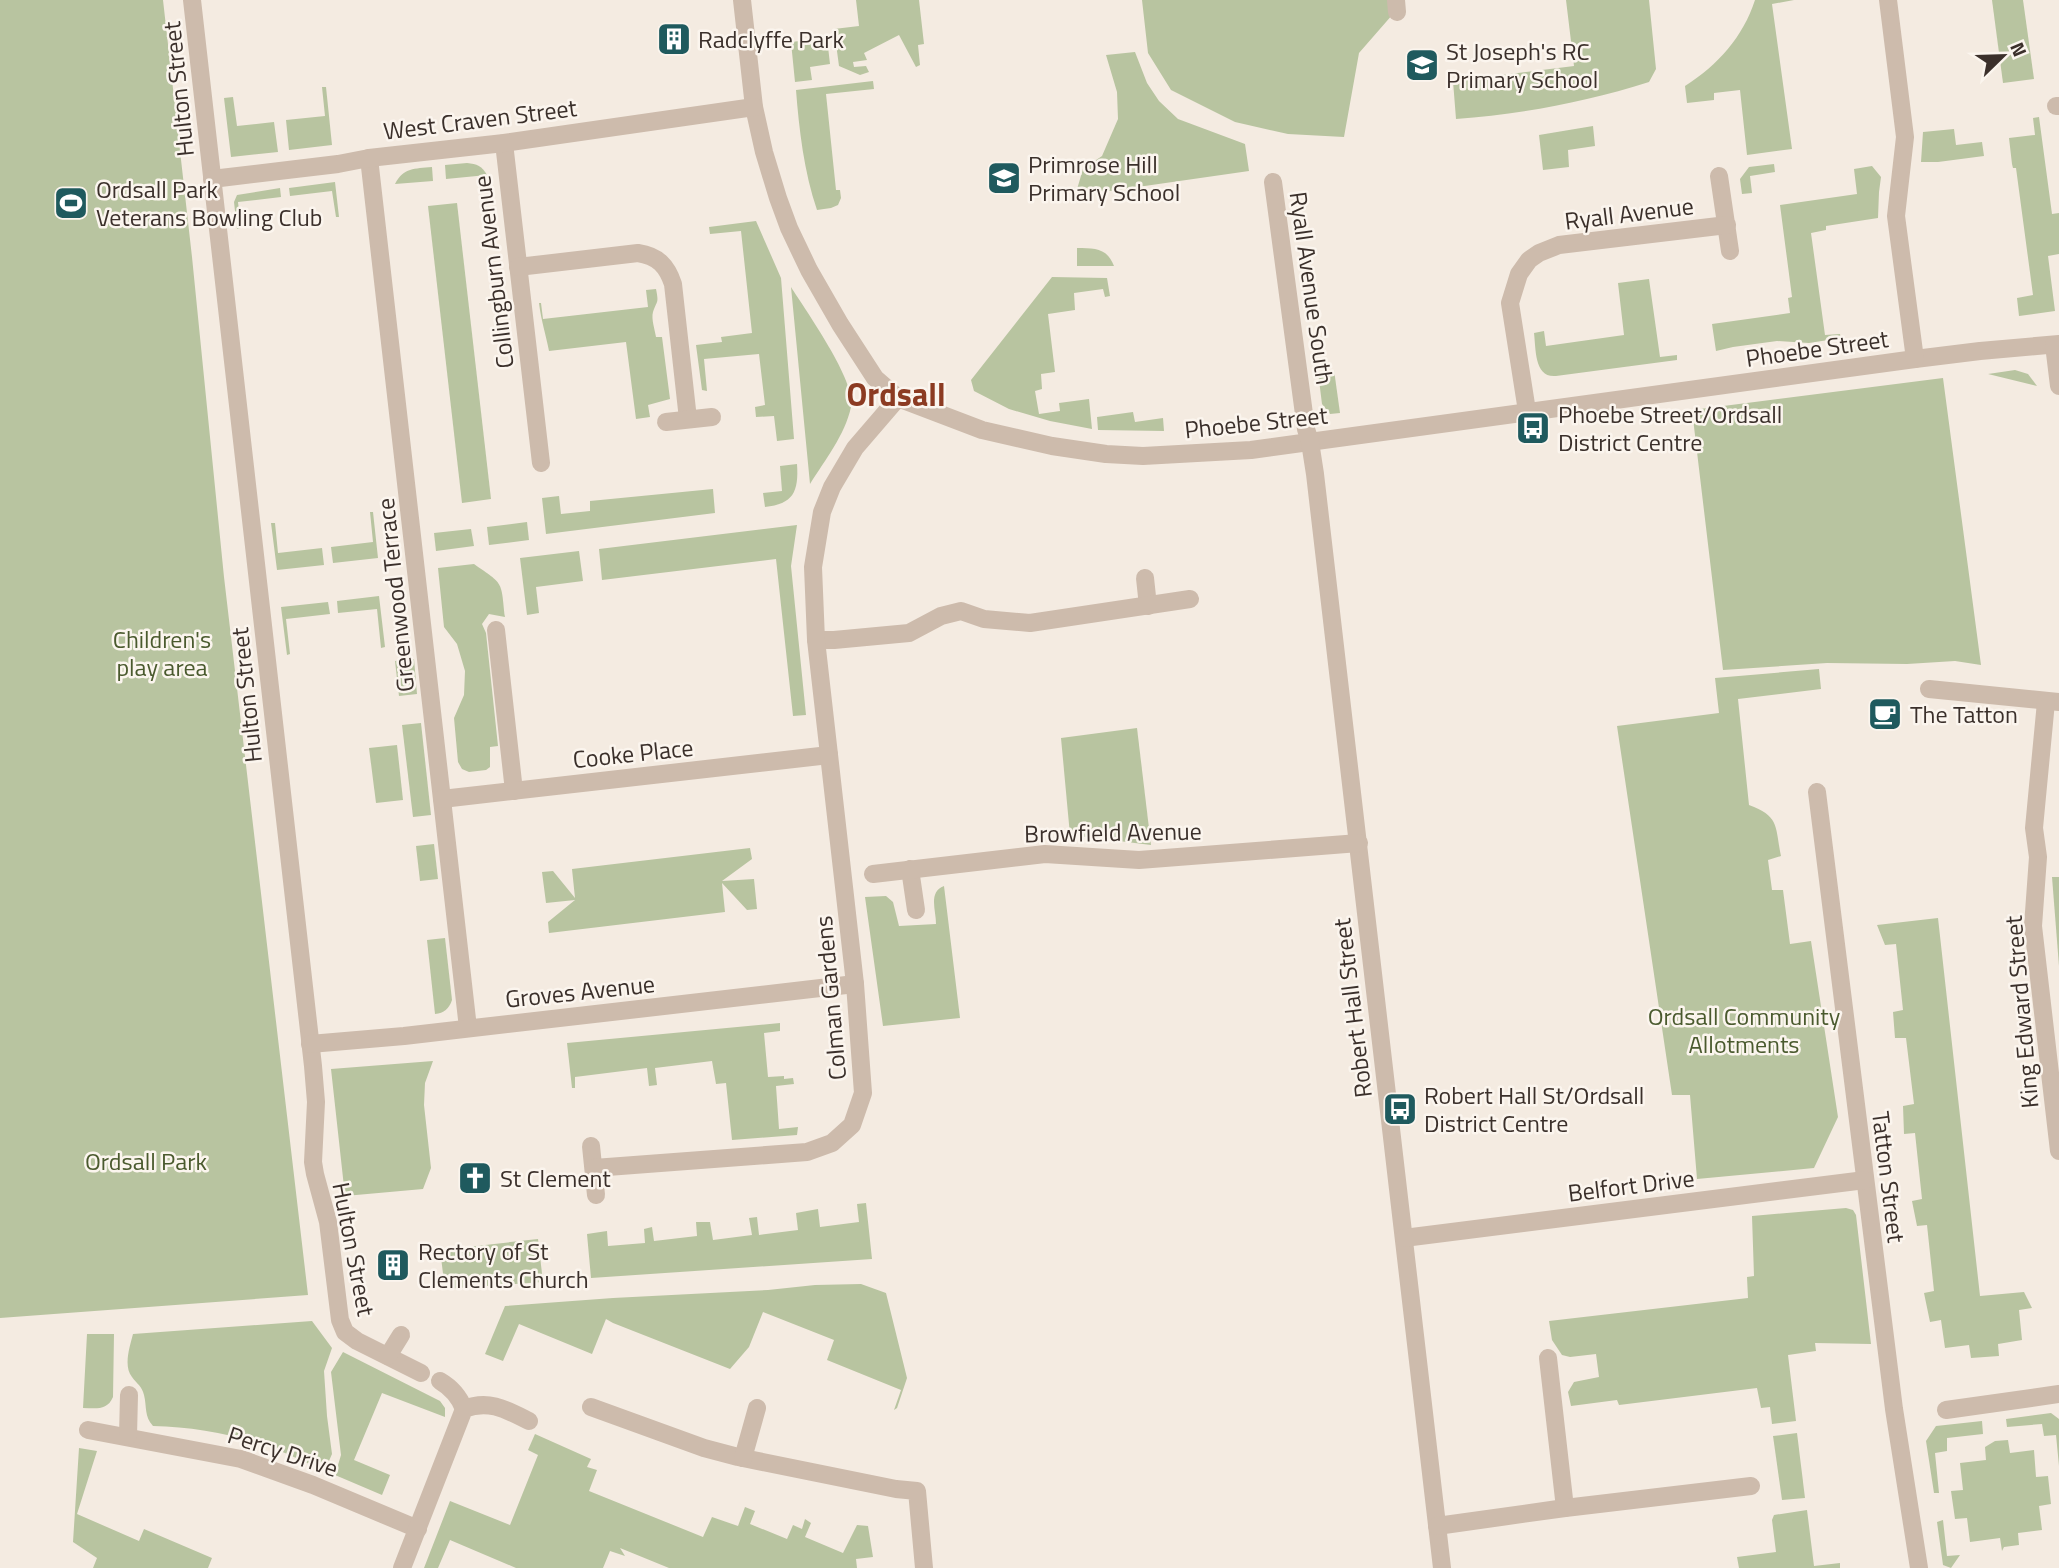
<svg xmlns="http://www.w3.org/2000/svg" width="2059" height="1568" font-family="'Titillium Web',sans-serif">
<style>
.green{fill:#b8c4a0}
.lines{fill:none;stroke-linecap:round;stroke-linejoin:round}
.minor{stroke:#cdbbac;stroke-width:18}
.labels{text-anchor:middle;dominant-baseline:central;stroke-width:5;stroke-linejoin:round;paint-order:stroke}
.poi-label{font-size:24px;fill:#3b302b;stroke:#fbf5ee;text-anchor:start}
.street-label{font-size:24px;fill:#3b302b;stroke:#fbf5ee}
.park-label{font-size:24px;fill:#4a5a2e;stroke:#fbf5ee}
.district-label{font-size:32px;font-weight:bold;fill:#8c3b22;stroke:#fbf5ee}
</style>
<rect width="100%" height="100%" fill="#f4ebe1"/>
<g class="green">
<polygon points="0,0 163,0 192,257 224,577 308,1295 0,1318"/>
<polygon points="856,0 919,0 924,44 918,45 920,65 916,67 899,35 864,53 867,60 853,62 854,67 866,66 869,72 860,75 839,66 834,29 859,26"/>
<polygon points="1142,0 1391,0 1393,14 1359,53 1344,137 1288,134 1235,122 1171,90 1148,53"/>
<path d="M1566 0H1649L1656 69 1649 82C1586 102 1522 114 1456 119L1453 81 1574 66Z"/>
<path d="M1755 0H1794L1772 4 1792 149 1747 155 1740 90 1714 93V100L1687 103 1685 86C1718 65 1743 37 1755 0Z"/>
<polygon points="1992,0 2023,0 2034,79 2003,83"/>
<polygon points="827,38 830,64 810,67 812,80 795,82 791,42"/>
<polygon points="1135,52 1147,83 1159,101 1178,119 1245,144 1249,171 1075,196 1083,169 1102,156 1118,119 1117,92 1106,55"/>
<path d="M873 81 874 89 826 94 836 190H840L841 198 838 205 831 208 817 210C804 172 799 129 796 90Z"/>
<polygon points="322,87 326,87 332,145 289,150 286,120 325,116"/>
<polygon points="233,97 237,126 274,122 278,152 231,157 224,98"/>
<polygon points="2039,117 2052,214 2059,213 2059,254 2048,256 2055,311 2019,316 2017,298 2033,295 2016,168 2013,168 2012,164 2009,138 2035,135 2033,118"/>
<polygon points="1593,126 1595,146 1568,150 1569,167 1543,170 1539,135"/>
<polygon points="1954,129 1956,145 1982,142 1984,156 1938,162 1921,162 1923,132"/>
<path d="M467 163C477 164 482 166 487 175L446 179 445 165Z"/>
<polygon points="1774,164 1775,172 1750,176 1752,193 1742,194 1740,179 1749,167"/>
<polygon points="1872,166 1881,177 1879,192 1878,218 1826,226 1826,230 1811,233 1825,335 1840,334 1841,338 1809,343 1777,341 1733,347 1716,351 1712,324 1790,313 1788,298 1792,297 1780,205 1857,194 1854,169"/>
<path d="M432 167 433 181 395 184C404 167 414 169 432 167Z"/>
<polygon points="335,182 339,217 336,217 332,191 290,196 289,188"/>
<polygon points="280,188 281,197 238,202 241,228 237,229 234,202 237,195"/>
<polygon points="457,203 491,499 462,503 428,206"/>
<polygon points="756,221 781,278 794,439 777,441 774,416 756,417 755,407 765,405 759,354 704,359 707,391 702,390 696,345 722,342 721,337 752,333 741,231 710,234 709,227"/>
<path d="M1077 248C1095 248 1107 248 1114 266H1077Z"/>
<polygon points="1052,277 1107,278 1110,296 1105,297 1103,289 1074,293 1075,310 1048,314 1055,372 1041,374 1042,389 1035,391 1039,414 1060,411 1059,403 1089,399 1092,429 1050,421 1009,409 974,391 971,380"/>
<path d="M1649 279 1660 357 1677 355V360L1556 376C1534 378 1536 349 1534 333L1544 331 1546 346 1624 335 1618 283Z"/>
<path d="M791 287C806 311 857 382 851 407 845 435 825 460 810 484Z"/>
<path d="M656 289C659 304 657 300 653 312 651 319 655 330 656 337H662L670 399 648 405 650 417 636 419 626 342 549 351C546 335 541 320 539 303H541L543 319 648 307 646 290Z"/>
<polygon points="1334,370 1340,413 1330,414 1322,404 1318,372"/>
<polygon points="2015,370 2028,374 2037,386 1988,374"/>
<polygon points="1943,378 1981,665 1955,661 1907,664 1827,663 1723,670 1692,410"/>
<polygon points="1133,412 1135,422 1163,418 1164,431 1098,430 1097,417"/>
<path d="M797 464C799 492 793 504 765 507L763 493 782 491 780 466Z"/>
<polygon points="713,489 715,513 546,534 542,498 559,496 561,514 590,511 590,501"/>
<polygon points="370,512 373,512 378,558 333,563 331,547 373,542"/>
<polygon points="527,522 529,540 489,545 487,527"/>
<polygon points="271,523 275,523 278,553 322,548 324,565 277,570"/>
<polygon points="797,525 791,566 806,715 793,716 776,559 602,580 599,549"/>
<polygon points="471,529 474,546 436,551 434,533"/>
<polygon points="579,551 583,581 536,587 539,613 527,615 520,558"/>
<path d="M474 564C504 585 501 580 505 617L489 614 482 624 486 633 498 746 490 747V767L486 770 469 772 462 769 458 762 454 718 464 695 465 671 457 644 444 627 438 568Z"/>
<polygon points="379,596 385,647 381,648 377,609 338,613 337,601"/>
<polygon points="328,602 330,614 286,619 290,654 287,655 281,607"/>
<polygon points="414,659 417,694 399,696 395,661"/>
<path d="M1819 669 1821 689 1738 699 1749 805C1780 816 1775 827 1781 856L1768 860 1772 890H1783L1790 944 1811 941 1838 1117 1814 1168 1697 1179 1690 1095H1672L1617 726 1719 713 1715 678Z"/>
<polygon points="421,723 431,815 413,817 402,725"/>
<polygon points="1137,728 1151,845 1070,835 1061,738"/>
<polygon points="397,745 403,800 376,803 369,748"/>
<polygon points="434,844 438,879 420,881 416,846"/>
<polygon points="750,848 752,859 722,881 754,879 757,909 747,910 722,883 725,912 549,933 548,922 575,900 546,903 542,872 553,871 575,898 572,869"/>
<polygon points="2052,877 2059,877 2059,966"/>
<path d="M944 886 960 1018 883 1026 865 897 886 896 893 902 899 926 936 924C936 910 928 892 944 886Z"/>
<polygon points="1938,918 1980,1296 2024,1292 2032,1308 2019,1310 2022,1340 1998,1344 1999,1356 1971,1358 1969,1345 1945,1348 1941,1320 1930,1322 1924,1293 1934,1291 1927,1225 1917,1226 1912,1201 1922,1199 1915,1133 1904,1134 1903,1106 1914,1104 1906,1038 1895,1038 1893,1012 1903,1010 1896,944 1885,945 1877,925"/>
<path d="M445 938 452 1000C449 1009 444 1013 435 1014L427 940Z"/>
<polygon points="780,1023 780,1031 764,1033 768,1077 784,1076 784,1079 793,1078 794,1084 776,1086 779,1129 798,1127 797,1135 732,1140 726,1083 716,1084 712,1061 655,1068 657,1085 649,1086 647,1068 575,1077 575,1088 572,1088 567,1043"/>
<polygon points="433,1061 425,1083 424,1105 431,1168 423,1189 345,1196 331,1069"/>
<polygon points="866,1203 872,1259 591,1278 587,1234 607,1231 608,1246 645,1243 644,1229 652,1227 654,1241 697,1236 696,1222 710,1222 713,1240 752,1235 749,1218 757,1217 759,1235 798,1230 796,1213 818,1209 820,1227 859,1222 857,1204"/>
<polygon points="1846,1208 1853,1210 1856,1215 1871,1344 1815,1343 1816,1351 1788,1355 1796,1421 1772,1424 1770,1407 1761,1408 1757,1388 1619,1405 1617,1400 1571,1406 1568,1392 1574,1382 1599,1377 1596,1354 1570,1357 1562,1355 1552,1340 1549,1321 1748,1298 1747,1277 1754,1276 1752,1216"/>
<polygon points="538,1239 543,1282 445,1289 440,1250"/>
<polygon points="861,1284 886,1293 907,1378 897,1408 894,1410 901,1390 827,1360 834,1340 763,1312 749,1347 730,1369 613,1323 606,1319 592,1354 519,1324 503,1361 485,1354 505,1306 613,1298 768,1290 815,1285"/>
<path d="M312 1321 332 1348 324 1371 327 1416 332 1454 325 1470C309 1465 295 1457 280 1451 240 1435 196 1427 153 1426 144 1416 147 1407 144 1395 142 1386 137 1384 132 1377 123 1366 130 1346 133 1334Z"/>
<path d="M87 1334H114L113 1397C107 1411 96 1408 83 1408Z"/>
<polygon points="343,1352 440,1401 445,1408 445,1417 382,1393 354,1460 390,1475 382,1495 335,1475 341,1455 331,1372"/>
<polygon points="2051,1413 2059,1419 2059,1466 2056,1435 2044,1436 2042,1424 2007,1427 2006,1419"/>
<polygon points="1982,1421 1983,1434 1947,1438 1947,1451 1935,1453 1939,1493 1934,1493 1926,1441 1936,1426"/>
<polygon points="1797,1433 1805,1498 1782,1500 1773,1436"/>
<polygon points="535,1434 591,1459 587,1467 597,1470 589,1491 703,1537 712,1517 738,1526 745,1507 755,1511 750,1524 787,1539 793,1525 802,1529 805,1519 811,1523 805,1537 843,1553 857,1525 868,1526 873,1557 856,1559 857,1568 669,1568 620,1548 625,1556 610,1551 603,1568 516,1568 450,1540 438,1568 424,1568 450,1501 510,1525 538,1455 528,1450"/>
<polygon points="2008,1440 2010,1453 2034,1450 2036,1477 2048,1476 2051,1504 2039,1506 2042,1530 2018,1533 2019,1545 2004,1547 2002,1551 2000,1538 1970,1542 1967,1518 1955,1519 1951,1491 1963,1490 1960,1463 1986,1460 1985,1447 1995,1441"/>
<polygon points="79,1448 97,1451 77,1514 139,1541 144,1529 212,1558 208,1568 93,1568 97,1558 73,1542"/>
<polygon points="1807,1510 1814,1566 1840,1563 1840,1568 1739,1568 1737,1557 1776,1552 1772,1520 1774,1515"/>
<polygon points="1943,1520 1947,1556 1960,1555 1951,1568 1943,1565 1937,1522"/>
</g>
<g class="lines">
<g class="minor">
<polyline points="192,0 313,1066 316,1102 313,1162 315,1174 328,1222 340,1320 345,1332 357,1341 421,1373"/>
<polyline points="742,0 754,107 764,152 778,198 789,228 809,270 840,324 875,378 898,398 982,430 1052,446 1106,454 1143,456 1251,450 1915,359 1980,351 2059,344"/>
<polyline points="1396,0 1397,12"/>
<polyline points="1888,0 1905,137 1896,216 1915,359"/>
<polyline points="2056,106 2059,106"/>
<polyline points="504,143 541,463"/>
<polyline points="369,158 468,1028"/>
<polyline points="1719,176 1730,251"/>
<polyline points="212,179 338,164 369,158 504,143 754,107"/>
<polyline points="1273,182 1306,429 1310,442 1315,474 1442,1568"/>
<path d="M518 267 638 253C658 256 667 266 673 284L688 419"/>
<polyline points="2054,345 2059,386"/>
<polyline points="1527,411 1510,303 1519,274 1529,260 1539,253 1559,245 1727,225"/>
<polyline points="666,422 712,417"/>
<polyline points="1145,578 1148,606"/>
<polyline points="496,630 514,791"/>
<polyline points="816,640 834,640 909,633 941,616 961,611 984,619 1030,623 1190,599"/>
<polyline points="1929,689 2059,702"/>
<polyline points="2046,702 2034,828 2038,857 2033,926 2059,1151"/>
<polyline points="1817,792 1894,1409 1919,1568"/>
<polyline points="442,799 829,755"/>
<polyline points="910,869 916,910"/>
<polyline points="873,874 1045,854 1139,860 1359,843"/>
<polyline points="310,1044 404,1036 855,984"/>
<polyline points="591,1146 596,1195"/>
<polyline points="594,1168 807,1152 832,1143 852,1125 863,1093 855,984 816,640 813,567 822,512 832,487 855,448 898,398"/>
<polyline points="1404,1238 1865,1180"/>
<polyline points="388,1356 401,1335"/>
<polyline points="1548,1358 1565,1508"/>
<path d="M440 1381C452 1388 459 1396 464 1409"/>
<polyline points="591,1407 704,1448 738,1457 896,1489 917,1491 924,1568"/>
<polyline points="1946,1410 2059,1394"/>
<polyline points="88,1430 241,1459 313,1485 418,1529"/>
<polyline points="128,1436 129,1395"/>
<polyline points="743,1458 757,1408"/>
<polyline points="1437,1526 1565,1508 1751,1486"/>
<path d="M402 1568 464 1409C489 1399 507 1410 529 1421"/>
</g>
</g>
<defs>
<g id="building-square" transform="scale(1.75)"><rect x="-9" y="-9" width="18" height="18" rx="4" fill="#1f5a5e" stroke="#fbf5ee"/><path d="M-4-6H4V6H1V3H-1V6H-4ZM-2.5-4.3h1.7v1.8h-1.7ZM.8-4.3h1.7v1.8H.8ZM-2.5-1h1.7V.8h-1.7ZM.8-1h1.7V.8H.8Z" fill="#fff"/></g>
<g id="school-square" transform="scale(1.75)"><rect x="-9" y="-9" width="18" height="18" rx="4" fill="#1f5a5e" stroke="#fbf5ee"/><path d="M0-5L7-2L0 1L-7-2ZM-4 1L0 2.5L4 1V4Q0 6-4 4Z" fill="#fff"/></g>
<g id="stadium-square" transform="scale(1.75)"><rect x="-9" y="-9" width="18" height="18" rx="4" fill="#1f5a5e" stroke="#fbf5ee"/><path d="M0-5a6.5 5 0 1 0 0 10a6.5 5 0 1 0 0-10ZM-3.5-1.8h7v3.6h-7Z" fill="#fff"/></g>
<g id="bus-square" transform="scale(1.75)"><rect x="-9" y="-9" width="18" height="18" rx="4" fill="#1f5a5e" stroke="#fbf5ee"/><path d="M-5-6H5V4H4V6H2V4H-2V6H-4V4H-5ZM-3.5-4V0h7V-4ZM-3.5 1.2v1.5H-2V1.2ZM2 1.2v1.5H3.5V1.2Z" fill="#fff"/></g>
<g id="cafe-square" transform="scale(1.75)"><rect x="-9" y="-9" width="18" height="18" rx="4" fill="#1f5a5e" stroke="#fbf5ee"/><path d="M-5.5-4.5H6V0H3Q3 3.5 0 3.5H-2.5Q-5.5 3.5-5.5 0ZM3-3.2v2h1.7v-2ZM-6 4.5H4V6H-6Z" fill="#fff"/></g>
<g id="church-square" transform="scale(1.75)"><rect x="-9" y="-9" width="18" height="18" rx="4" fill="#1f5a5e" stroke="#fbf5ee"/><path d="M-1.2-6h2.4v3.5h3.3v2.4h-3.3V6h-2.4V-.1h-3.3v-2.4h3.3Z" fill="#fff"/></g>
</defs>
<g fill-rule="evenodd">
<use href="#building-square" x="674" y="39"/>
<use href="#school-square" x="1422" y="65"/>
<use href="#school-square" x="1004" y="178"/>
<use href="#stadium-square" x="71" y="203"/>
<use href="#bus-square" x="1533" y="428"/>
<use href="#cafe-square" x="1885" y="714"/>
<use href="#bus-square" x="1400" y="1109"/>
<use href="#church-square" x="475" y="1178"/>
<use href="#building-square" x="393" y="1265"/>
</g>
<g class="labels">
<g class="poi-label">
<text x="698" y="39">Radclyffe Park</text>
<text x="1446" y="51">St Joseph's RC<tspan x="1446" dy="28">Primary School</tspan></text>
<text x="1028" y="164">Primrose Hill<tspan x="1028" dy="28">Primary School</tspan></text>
<text x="96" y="189">Ordsall Park<tspan x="96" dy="28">Veterans Bowling Club</tspan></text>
<text x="1558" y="414">Phoebe Street/Ordsall<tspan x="1558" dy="28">District Centre</tspan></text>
<text x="1910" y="714">The Tatton</text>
<text x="1424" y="1095">Robert Hall St/Ordsall<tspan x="1424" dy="28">District Centre</tspan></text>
<text x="500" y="1178">St Clement</text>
<text x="418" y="1251">Rectory of St<tspan x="418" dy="28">Clements Church</tspan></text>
</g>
<g class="street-label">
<text transform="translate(178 89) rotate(-96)">Hulton Street</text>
<text transform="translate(480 119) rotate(-7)">West Craven Street</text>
<text transform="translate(1629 213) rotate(-7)">Ryall Avenue</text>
<text transform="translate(493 272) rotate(-97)">Collingburn Avenue</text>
<text transform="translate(1312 288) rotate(82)">Ryall Avenue South</text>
<text transform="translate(1817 348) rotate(-8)">Phoebe Street</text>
<text transform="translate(1256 422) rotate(-6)">Phoebe Street</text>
<text transform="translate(395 595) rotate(-96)">Greenwood Terrace</text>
<text transform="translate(246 695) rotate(-96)">Hulton Street</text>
<text transform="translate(633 753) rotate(-6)">Cooke Place</text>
<text transform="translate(1113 832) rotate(-1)">Browfield Avenue</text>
<text transform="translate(580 991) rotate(-6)">Groves Avenue</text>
<text transform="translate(830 998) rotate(-95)">Colman Gardens</text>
<text transform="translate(1352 1008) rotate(-97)">Robert Hall Street</text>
<text transform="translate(2021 1012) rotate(-95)">King Edward Street</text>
<text transform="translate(1889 1177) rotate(83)">Tatton Street</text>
<text transform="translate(1631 1185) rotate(-7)">Belfort Drive</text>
<text transform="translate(354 1249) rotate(79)">Hulton Street</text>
<text transform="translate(283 1451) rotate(18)">Percy Drive</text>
</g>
<g class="park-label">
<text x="162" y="639">Children's<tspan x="162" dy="28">play area</tspan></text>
<text x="1744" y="1016">Ordsall Community<tspan x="1744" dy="28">Allotments</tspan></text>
<text x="146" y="1161">Ordsall Park</text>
</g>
<g class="district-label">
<text x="896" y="394">Ordsall</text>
</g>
</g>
<g transform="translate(2003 56) rotate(67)" stroke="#fbf5ee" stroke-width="5" paint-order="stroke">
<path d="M0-5L12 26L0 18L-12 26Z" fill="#3b302b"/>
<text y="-10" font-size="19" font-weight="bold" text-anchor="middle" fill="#3b302b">N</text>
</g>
</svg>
